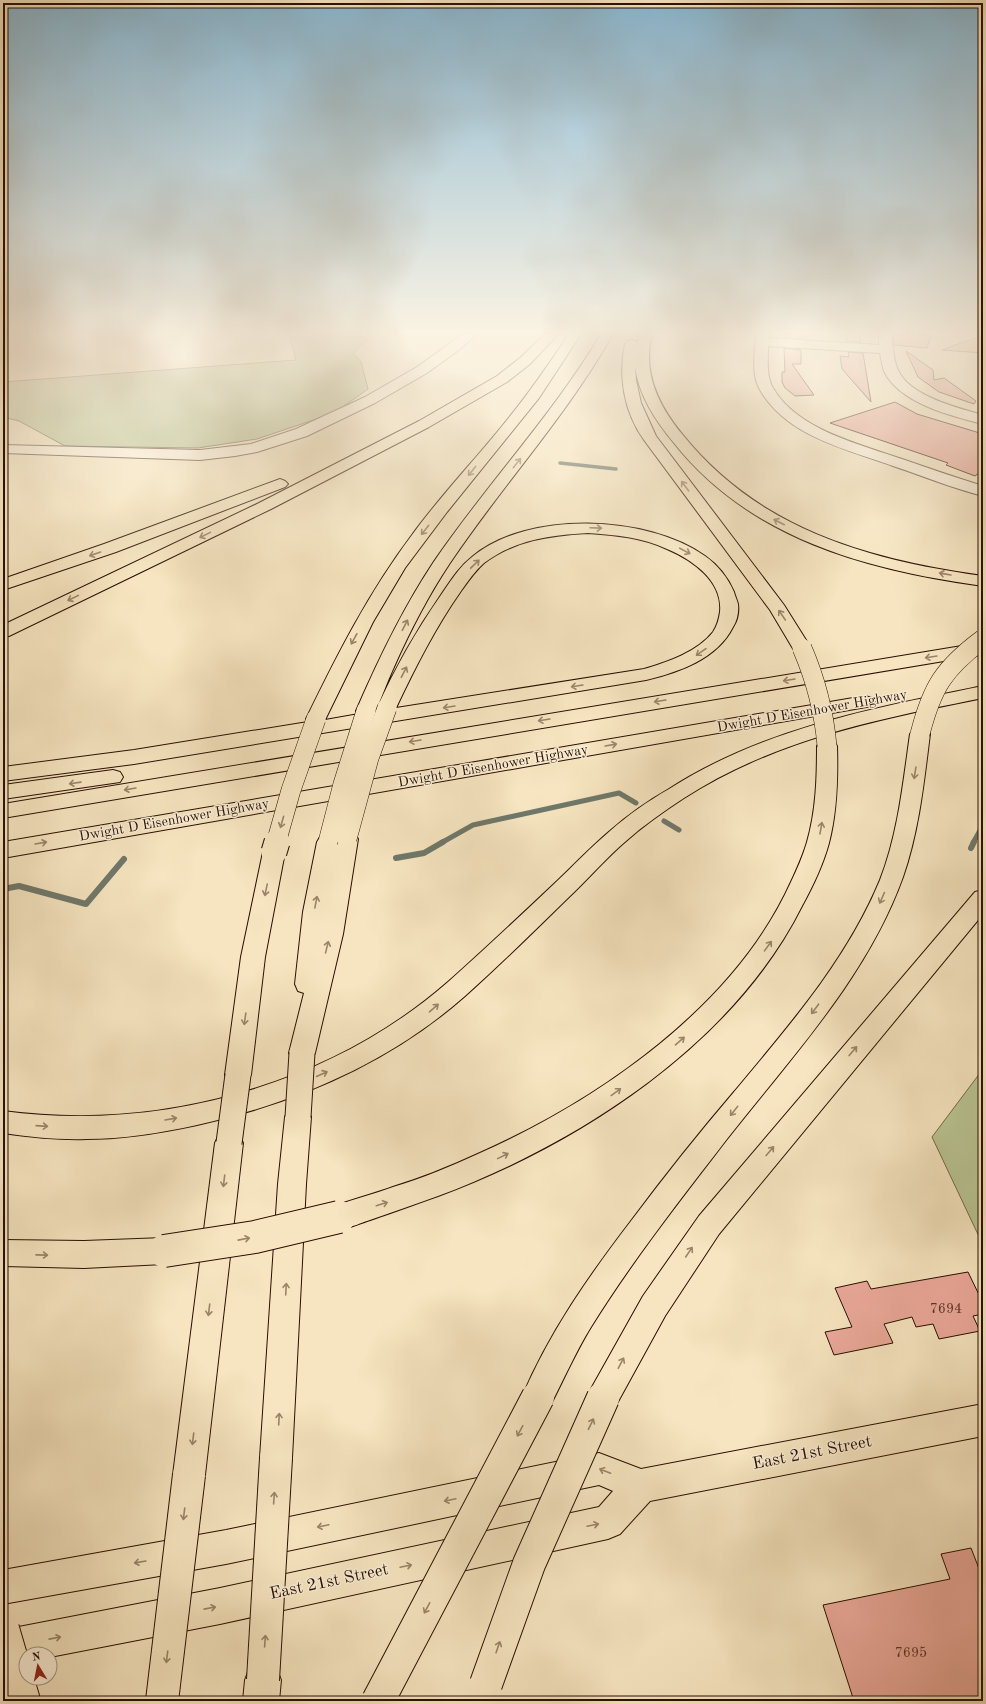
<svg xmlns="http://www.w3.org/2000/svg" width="986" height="1704" font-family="'Old Standard TT',serif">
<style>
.green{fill:#bac594;stroke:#726a4a}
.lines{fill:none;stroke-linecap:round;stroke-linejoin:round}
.stream-far2{stroke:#6f786a;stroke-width:3.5}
.stream-far1{stroke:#6f786a;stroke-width:5}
.stream{stroke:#6f786a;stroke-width:6}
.building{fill:#eba99a;stroke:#290e01}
.minor-casing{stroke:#5c4431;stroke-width:2}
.major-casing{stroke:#290e01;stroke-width:2}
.highway-casing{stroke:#290e01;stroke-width:2}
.minor{fill:#f9eed6;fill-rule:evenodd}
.major{fill:#f6e5c0;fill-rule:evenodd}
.highway{fill:#f6e5c0;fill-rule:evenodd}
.highway-bridge-far2-casing{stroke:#290e01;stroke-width:20;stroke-linecap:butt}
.highway-bridge-far1-casing{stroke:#290e01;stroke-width:27;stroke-linecap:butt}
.highway-bridge-casing{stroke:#290e01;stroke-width:34;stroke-linecap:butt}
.highway-bridge-far2{stroke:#f6e5c0;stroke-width:19}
.highway-bridge-far1{stroke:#f6e5c0;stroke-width:25}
.highway-bridge{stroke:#f6e5c0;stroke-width:32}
.oneway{stroke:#9a846a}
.labels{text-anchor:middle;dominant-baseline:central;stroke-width:3;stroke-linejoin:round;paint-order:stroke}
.street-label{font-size:14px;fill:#290e01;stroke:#f9eed6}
.near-number-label{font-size:14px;fill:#5a3527}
.near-street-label{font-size:17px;fill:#290e01;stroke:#f9eed6}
</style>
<rect width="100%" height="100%" fill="#f6e5c0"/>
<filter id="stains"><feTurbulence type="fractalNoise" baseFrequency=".005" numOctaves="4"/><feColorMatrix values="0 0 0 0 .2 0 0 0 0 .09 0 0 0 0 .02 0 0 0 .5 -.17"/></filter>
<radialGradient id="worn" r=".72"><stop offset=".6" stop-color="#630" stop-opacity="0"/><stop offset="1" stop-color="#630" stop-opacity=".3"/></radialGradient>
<g class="green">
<polygon points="338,334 354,334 369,339 353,353 361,362 368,389 334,413 257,439 198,448 65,446 19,421 3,417 3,382 296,360 290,337"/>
<polygon points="983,1069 983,1245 932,1137"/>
</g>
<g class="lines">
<polyline class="stream-far2" points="560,463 616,469"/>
<g class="stream-far1">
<polyline points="664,821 679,830"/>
<polyline points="441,843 473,825 619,793 636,803"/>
<polyline points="973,843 983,825"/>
</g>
<g class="stream">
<polyline points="971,848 974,842"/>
<polyline points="396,858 424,853 443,842"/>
<polyline points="3,889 19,886 86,904 124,859"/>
</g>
</g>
<g class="building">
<polygon points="783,334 802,334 802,339 783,337"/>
<polygon points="845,334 860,334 861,342 846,341"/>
<polygon points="893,334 931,334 927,348 894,345"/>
<polygon points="983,335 983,353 942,350"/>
<polygon points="784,348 801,350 801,364 792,364 814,395 795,396 785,388 782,382 782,372 785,372"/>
<polygon points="906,351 933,370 934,380 944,378 976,401 974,404 939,392 918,377"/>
<polygon points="848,352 863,353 871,402 842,369 840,356 849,357"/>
<polygon points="895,402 917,414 983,434 983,470 975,476 946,465 948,463 830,423"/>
<polygon points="968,1272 983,1303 983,1314 973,1316 980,1331 939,1339 933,1324 916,1327 912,1317 884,1324 893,1343 834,1355 825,1332 852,1327 835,1288 867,1281 871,1289"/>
<polygon points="971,1548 983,1579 983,1701 854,1701 823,1605 950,1579 941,1554"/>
</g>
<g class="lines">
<g class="minor-casing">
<g id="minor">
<polygon points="463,334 477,334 460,349 427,373 375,403 307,436 257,452 235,456 200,460 3,453 3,445 200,450 251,444 296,429 365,397 417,367"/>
<path d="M756 334H768V338L879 345V334H891C893 346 893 359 898 370 909 396 958 408 983 415V424C951 416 899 403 884 371 882 365 881 358 880 353L768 346C768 360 766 376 773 388 797 430 862 445 905 460 931 469 957 478 983 486V496C952 488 923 476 893 466 846 449 785 436 759 388 751 372 755 351 756 334Z"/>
</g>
</g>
<g class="major-casing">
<polygon id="major" points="983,1404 983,1436 650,1501 620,1534 608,1539 220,1624 50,1657 50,1654 26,1654 26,1662 3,1666 3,1630 220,1588 599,1507 613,1491 599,1485 226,1564 3,1604 3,1570 226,1530 599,1453 641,1469"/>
</g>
<g class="highway-casing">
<g id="highway">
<polygon points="545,334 558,334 530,364 507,382 429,427 271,509 9,636 3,637 3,625 259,503 419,421 497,376 520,358"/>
<path d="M569 334H581L539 398 447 512 405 568 373 622 325 720 359 714 356 711C378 660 402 610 433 563 486 485 552 416 601 334H613C566 417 503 484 450 563 428 596 410 631 394 667 387 682 382 697 375 712L379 711 377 708C395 668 416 631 441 595 450 582 459 567 472 557 528 510 647 515 705 556 718 565 728 578 734 592 735 596 737 600 738 604 739 612 737 621 733 627 717 659 679 672 646 680L134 764 3 781V767L134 750 308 722 306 719C337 655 369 592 412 535 441 495 476 459 507 420 529 393 549 364 569 334ZM588 533C615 535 642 537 667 549 693 560 723 581 720 612 719 619 717 626 713 632 697 652 668 662 644 669L396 708C415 668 435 628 461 591 468 581 475 571 484 563 514 540 551 535 588 533Z"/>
<path d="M640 334H652C642 372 658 405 682 434 758 529 867 560 983 576V586C867 570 750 539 674 443 655 420 639 396 635 366L636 380 641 403 656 436 784 605 811 648 809 652 802 654 795 652 770 610 644 440C624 412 618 377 625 344L627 341 632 340 637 342Z"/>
<polygon points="280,479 285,481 288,484 285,487 116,552 3,590 3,579 104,544"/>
<polygon points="980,643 983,644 983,654 980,655 3,818 3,804"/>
<path d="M983 686V698C879 719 775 739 684 798 664 811 644 825 626 841 606 858 589 878 570 896 535 930 501 964 465 996 389 1063 295 1103 197 1125 160 1133 124 1139 86 1139 58 1140 31 1137 3 1133V1111C159 1132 329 1086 448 982 484 950 519 917 554 884 573 866 591 847 610 831 628 815 648 801 669 789 764 728 874 708 983 686Z"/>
<polygon points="865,696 872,698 875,702 872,706 3,858 3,842"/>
<path d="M920 728 927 730 930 734C924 782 919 831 903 877 867 977 792 1056 727 1139 680 1200 632 1261 591 1327 575 1353 563 1381 549 1408L538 1413 527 1408 522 1397C549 1333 589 1276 631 1221 664 1177 698 1134 734 1092 789 1026 847 960 880 880 898 834 903 783 910 734L913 730Z"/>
<path d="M827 740 834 741 837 746C838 779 837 812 829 843 823 865 813 886 802 906 733 1044 580 1143 438 1196 415 1204 391 1213 367 1221 361 1223 352 1227 346 1228 342 1228 338 1225 335 1224L331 1215 335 1206C354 1199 374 1194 393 1187 423 1178 452 1166 480 1153 601 1099 735 1006 791 882 797 869 803 856 807 842 816 811 817 778 817 746L820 741Z"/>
<polygon points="113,770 120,772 123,777 120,782 3,799 3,785"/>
<polygon points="347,832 355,834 358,839 343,934 315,1053 311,1060 302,1063 293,1060 289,1053 304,993 298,991 295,984 303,912 317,842 320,837 328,834 337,838 339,834"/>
<polygon points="274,844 282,847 285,852 265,957 251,1075 247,1082 238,1086 229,1082 225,1075 241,957 263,852 266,847"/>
<polygon points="983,890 983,914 719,1234 665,1316 614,1409 603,1414 592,1409 587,1398 592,1387 643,1296 699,1216 975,892"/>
<polygon points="298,1106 307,1109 311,1117 306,1184 292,1458 288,1470 276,1474 264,1470 260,1458 278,1184 285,1117 289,1109"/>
<polygon points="229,1131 239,1135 243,1143 205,1475 201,1487 189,1491 177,1487 173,1475 215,1143 219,1135"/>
<polygon points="164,1238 174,1242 179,1251 174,1260 164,1264 84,1268 3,1266 3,1240 84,1241"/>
<polygon points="263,1662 276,1667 281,1680 279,1701 243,1701 245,1680 250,1667"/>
</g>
</g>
<use href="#minor" class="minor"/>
<use href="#major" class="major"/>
<use href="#highway" class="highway"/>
<g class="highway-bridge-far2-casing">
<g id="highway-bridge-far2">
<path d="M802 648C816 680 824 712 827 746"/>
<path d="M920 734C932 687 944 668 983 639"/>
<polyline points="347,839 369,758 387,708"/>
<polyline points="328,842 343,784 366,711"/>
<polyline points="276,843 291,790 316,719"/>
</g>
</g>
<g class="highway-bridge-far1-casing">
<g id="highway-bridge-far1">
<polyline points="274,852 277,842"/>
<polyline points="298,1117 302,1053"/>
<polyline points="229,1143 238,1075"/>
<polyline points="336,1218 345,1215"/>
</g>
</g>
<g class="highway-bridge-casing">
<g id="highway-bridge">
<polyline points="164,1251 255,1237 339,1217"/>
<polyline points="3,1629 24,1701"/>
<polyline points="263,1680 276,1458"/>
<polyline points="486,1684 529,1564 603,1398"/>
<polyline points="162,1701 189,1475"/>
<polyline points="378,1701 538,1397"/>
</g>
</g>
<use href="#highway-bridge-far2" class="highway-bridge-far2"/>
<use href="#highway-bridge-far1" class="highway-bridge-far1"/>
<use href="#highway-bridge" class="highway-bridge"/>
</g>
<defs><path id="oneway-shaft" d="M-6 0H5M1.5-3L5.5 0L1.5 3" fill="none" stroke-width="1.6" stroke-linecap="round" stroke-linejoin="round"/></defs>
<g class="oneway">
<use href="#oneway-shaft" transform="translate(517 463) rotate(-52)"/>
<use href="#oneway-shaft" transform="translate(472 471) rotate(129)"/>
<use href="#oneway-shaft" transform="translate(685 486) rotate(-127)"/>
<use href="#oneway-shaft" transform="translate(779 522) rotate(-153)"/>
<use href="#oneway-shaft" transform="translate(596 528) rotate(2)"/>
<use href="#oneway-shaft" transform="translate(425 530) rotate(128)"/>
<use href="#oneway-shaft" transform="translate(205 535) rotate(154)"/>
<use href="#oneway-shaft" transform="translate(685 551) rotate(28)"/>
<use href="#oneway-shaft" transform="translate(95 554) rotate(161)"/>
<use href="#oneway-shaft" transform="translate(475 564) rotate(-44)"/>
<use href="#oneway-shaft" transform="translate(945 574) rotate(-170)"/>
<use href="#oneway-shaft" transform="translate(73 598) rotate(154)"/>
<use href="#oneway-shaft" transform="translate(782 615) rotate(-124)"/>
<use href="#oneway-shaft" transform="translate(405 625) rotate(-63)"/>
<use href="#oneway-shaft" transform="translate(354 639) rotate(119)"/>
<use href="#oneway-shaft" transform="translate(701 652) rotate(145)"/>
<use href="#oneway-shaft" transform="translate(931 657) rotate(171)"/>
<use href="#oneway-shaft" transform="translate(404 672) rotate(-63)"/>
<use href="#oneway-shaft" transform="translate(789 680) rotate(171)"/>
<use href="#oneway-shaft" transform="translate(577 686) rotate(171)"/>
<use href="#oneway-shaft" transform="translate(660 701) rotate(171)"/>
<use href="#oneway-shaft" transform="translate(449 707) rotate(171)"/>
<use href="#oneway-shaft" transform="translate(544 720) rotate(171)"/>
<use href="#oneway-shaft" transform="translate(415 741) rotate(171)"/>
<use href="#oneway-shaft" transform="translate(611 745) rotate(-10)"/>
<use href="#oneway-shaft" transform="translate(915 773) rotate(99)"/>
<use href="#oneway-shaft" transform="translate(75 783) rotate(172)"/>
<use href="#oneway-shaft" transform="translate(130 789) rotate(170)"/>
<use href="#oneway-shaft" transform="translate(282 822) rotate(106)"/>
<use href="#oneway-shaft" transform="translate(821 828) rotate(-80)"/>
<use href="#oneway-shaft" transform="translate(41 843) rotate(-10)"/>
<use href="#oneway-shaft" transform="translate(266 890) rotate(102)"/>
<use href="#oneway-shaft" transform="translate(882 898) rotate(114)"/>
<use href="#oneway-shaft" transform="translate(316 902) rotate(-79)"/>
<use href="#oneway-shaft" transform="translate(768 946) rotate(-54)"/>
<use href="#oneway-shaft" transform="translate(327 947) rotate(-76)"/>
<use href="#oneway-shaft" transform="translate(434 1008) rotate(-41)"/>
<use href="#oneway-shaft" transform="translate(815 1009) rotate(127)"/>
<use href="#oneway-shaft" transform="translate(245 1019) rotate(98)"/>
<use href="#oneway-shaft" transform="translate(680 1041) rotate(-41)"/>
<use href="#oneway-shaft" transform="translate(853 1051) rotate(-50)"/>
<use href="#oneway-shaft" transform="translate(322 1074) rotate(-24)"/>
<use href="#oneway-shaft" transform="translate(616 1092) rotate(-36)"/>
<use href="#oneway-shaft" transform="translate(734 1111) rotate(129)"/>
<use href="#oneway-shaft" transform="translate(171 1119) rotate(-10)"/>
<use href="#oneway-shaft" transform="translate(42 1126) rotate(4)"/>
<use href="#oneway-shaft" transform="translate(770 1151) rotate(-50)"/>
<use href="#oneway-shaft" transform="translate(503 1156) rotate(-26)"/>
<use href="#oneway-shaft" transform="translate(224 1181) rotate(97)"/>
<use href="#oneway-shaft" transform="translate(382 1204) rotate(-17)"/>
<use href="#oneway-shaft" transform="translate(244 1239) rotate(-11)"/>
<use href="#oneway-shaft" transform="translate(689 1252) rotate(-56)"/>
<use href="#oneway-shaft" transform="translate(42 1255) rotate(1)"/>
<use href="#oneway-shaft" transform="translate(286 1289) rotate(-87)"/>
<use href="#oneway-shaft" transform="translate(209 1310) rotate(97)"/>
<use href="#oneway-shaft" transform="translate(621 1363) rotate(-62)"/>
<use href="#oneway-shaft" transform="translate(279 1419) rotate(-87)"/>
<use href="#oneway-shaft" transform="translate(591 1424) rotate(-64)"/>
<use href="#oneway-shaft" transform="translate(520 1431) rotate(118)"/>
<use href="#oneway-shaft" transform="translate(193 1439) rotate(97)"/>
<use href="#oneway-shaft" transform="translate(605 1471) rotate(-159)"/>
<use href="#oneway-shaft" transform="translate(274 1498) rotate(-86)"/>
<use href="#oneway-shaft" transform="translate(450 1500) rotate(168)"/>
<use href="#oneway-shaft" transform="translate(184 1514) rotate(97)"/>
<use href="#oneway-shaft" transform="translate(593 1525) rotate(-12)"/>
<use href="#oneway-shaft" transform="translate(323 1526) rotate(168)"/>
<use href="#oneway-shaft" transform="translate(140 1562) rotate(170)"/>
<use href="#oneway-shaft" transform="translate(406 1566) rotate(-12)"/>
<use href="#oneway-shaft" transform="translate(210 1608) rotate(-11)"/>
<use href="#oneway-shaft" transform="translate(427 1608) rotate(118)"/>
<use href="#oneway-shaft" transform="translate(55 1638) rotate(-11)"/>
<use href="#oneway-shaft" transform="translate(265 1641) rotate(-86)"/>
<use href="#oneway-shaft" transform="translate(498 1647) rotate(-71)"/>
<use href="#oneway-shaft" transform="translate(167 1657) rotate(97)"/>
</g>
<linearGradient id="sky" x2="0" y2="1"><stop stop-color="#8ab8d2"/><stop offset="0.58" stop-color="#fbf3e3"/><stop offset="1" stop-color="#fbf3e3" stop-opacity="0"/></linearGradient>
<rect width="986" height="573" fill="url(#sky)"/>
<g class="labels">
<g class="street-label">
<text transform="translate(812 711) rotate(-10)">Dwight D Eisenhower Highway</text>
<text transform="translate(493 766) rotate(-10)">Dwight D Eisenhower Highway</text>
<text transform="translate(174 820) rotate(-10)">Dwight D Eisenhower Highway</text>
</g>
<g class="near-number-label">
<text x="946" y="1309">7694</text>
<text x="911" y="1653">7695</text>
</g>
<g class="near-street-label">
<text transform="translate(812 1453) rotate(-11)">East 21st Street</text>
<text transform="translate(329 1582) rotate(-12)">East 21st Street</text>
</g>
</g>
<rect width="986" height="1704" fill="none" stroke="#f6e5c0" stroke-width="16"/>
<rect x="4" y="4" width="978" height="1696" fill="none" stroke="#290e01" stroke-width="2"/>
<rect x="8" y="8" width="970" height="1688" fill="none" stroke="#290e01"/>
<g transform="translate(38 1666) rotate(350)"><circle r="19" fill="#f9eed6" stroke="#a69481"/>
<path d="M0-3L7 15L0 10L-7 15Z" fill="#8f2418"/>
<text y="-6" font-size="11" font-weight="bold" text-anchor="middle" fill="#290e01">N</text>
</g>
<rect width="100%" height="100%" filter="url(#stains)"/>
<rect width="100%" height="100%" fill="url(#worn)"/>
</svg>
